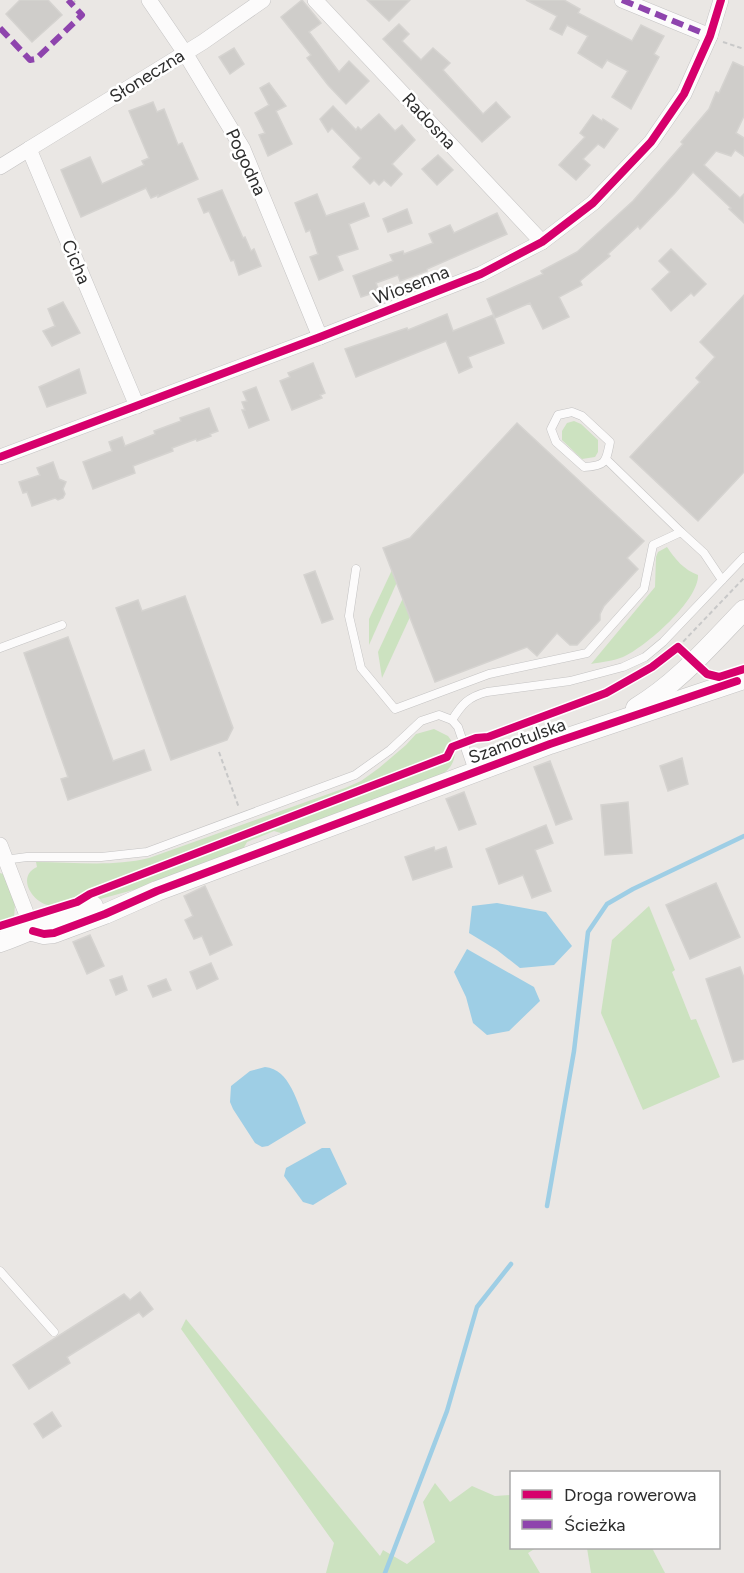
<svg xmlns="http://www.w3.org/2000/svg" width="744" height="1573" font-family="Figtree,sans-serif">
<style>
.green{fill:#cce2c0}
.water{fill:#9ecee5}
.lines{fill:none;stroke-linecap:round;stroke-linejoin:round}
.stream{stroke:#9ecee5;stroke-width:4.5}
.building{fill:#cfcdca;stroke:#d5d3d0;stroke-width:1.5}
.service-casing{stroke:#c4c3c3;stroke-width:9}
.minor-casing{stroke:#c4c3c3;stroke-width:16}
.tertiary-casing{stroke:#c4c3c3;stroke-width:21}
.path{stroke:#c8c8c8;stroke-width:2;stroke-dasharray:4.5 3;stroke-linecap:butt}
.service{stroke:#fcfbfb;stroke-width:8}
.minor{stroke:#fcfbfb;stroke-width:15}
.tertiary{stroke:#fcfbfb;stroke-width:20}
.quiet{stroke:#8e44ad;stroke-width:6;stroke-dasharray:12 6;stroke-linecap:butt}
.cycleway-casing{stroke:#fff;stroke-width:11}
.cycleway{stroke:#d6006c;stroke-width:8}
.labels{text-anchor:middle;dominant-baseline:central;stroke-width:5;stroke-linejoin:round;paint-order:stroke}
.street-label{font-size:18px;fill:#2d2d2d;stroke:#fff}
</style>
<rect width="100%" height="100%" fill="#eae7e4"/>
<g class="green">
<polygon points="574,421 581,424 598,440 598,452 595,457 582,459 562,440 562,431 567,423"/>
<path d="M667 547C675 559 684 570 698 575 699 600 646 647 623 657 614 661 601 662 591 664L655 587 656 557 658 552Z"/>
<polygon points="392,570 397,582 369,645 369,619"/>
<polygon points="403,598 410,617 382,678 378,652"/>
<path d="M434 729 448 736 453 743 447 744C442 751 448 753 437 760 343 795 249 830 155 866 130 875 106 884 82 894 74 898 67 904 58 906 35 909 14 877 37 867L36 862C75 862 112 867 149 858L345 788 361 781 379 768 406 745 416 734Z"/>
<path d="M455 750C455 763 450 769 440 776L284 834 274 831 247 842 242 851 137 889 89 902 82 900 442 764C448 760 449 754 455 750Z"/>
<polygon points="0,873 3,874 15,903 14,919 0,924"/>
<polygon points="649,906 675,970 672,972 691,1020 696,1019 720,1077 643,1110 601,1013 612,940"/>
<polygon points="186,1319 380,1556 383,1550 407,1564 435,1542 423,1502 435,1483 450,1502 472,1486 495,1496 511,1495 512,1548 536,1548 528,1553 540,1573 326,1573 334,1543 181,1329"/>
<polygon points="587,1548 652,1548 665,1573 591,1573"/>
</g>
<g class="water">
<polygon points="497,903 546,912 572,946 554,965 520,968 497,950 469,933 472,906"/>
<polygon points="467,949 534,987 540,1001 509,1031 487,1035 473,1023 466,997 454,972"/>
<path d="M265 1067C290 1069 297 1103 306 1123L268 1146 262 1147 255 1143 233 1109 230 1102 231 1086 250 1071Z"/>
<polygon points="322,1148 330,1148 347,1184 313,1205 303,1202 284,1176 286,1168"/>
</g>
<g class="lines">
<g class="stream">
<polyline points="547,1206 574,1051 588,932 607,904 633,889 744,836"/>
<polyline points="385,1573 447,1411 477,1307 511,1264"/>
</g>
</g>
<g class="building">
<polygon points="20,0 48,0 62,15 32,42 6,14"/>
<polygon points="302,0 321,23 309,32 339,72 349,61 369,81 346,104 328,85 307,58 311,55 281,17"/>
<polygon points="367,0 410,0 389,21"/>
<polygon points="526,0 564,0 580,9 578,13 632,41 641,25 664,36 654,54 659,57 631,109 612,97 628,71 607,60 602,68 578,53 588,36 567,25 562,35 550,29 557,16"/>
<polygon points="399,24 409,34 402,41 421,60 433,48 450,63 443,70 483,114 496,102 510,117 482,142 383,39"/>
<polygon points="234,48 244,64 230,74 219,57"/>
<polygon points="733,62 744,67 744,116 736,133 744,138 744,156 735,150 731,156 716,151 704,165 740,198 744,194 744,223 729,209 731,208 693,172 674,194 640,229 638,226 608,254 610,256 580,281 582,285 559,297 569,317 543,329 530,303 495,318 487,299 543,274 541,271 577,252 633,201 683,144 681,142 709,109 716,92 719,93"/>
<polygon points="269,83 286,106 276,111 292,144 268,156 259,135 265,133 255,113 269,105 260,88"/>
<polygon points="153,102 157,112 164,109 178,145 182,143 198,179 158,197 158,195 151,198 146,188 81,217 61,170 90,157 102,184 144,165 142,161 149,158 129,111"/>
<polygon points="333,106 356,130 358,127 361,130 379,114 395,131 402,125 415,140 392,164 402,174 391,186 384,180 379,185 374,180 370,184 353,167 361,158 332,128 328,132 320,119"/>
<polygon points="593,115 602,121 603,119 618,129 604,148 598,144 583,159 590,165 576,180 559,165 585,137 580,133"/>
<polygon points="438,155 453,170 437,185 422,169"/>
<polygon points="222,190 243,238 245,237 251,251 254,249 261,266 239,275 234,260 231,261 209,211 204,213 198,199"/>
<polygon points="317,194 326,216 364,203 369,216 349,224 358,249 337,256 343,270 319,280 310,257 318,254 310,230 306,232 295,203"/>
<polygon points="407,209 412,223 388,232 383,219"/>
<polygon points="497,213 507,234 427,269 427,271 400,281 398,275 376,283 379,291 361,297 353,276 393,261 390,255 403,251 404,254 433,243 429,234 450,225 454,233"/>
<polygon points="671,249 706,284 694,296 691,293 671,311 652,289 670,272 659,261"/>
<polygon points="744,295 744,472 698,521 630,457 700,382 696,378 715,357 700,342"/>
<polygon points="63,302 80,333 52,346 43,331 55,326 48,309"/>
<polygon points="447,314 453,331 493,315 504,343 468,357 472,367 459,373 446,341 356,377 345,349 407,328 408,330"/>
<polygon points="313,363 325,393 320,395 322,398 292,410 280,381 290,377 288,373"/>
<polygon points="79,369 86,393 47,407 39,387"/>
<polygon points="256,387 269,420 249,428 242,410 245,410 242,402 247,401 243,392"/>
<polygon points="209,408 218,431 210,434 211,436 197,441 196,439 172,448 173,451 133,466 135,473 93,489 83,462 112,451 109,442 122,437 125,446 155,434 154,431 181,421 180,418"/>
<polygon points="517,423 644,541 627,558 638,569 604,606 600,614 600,620 577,645 570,645 557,633 537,656 527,647 435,682 383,548 410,538"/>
<polygon points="53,462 59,479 66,482 63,489 65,494 63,498 58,500 55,498 32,506 27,492 23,493 19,482 40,475 37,468"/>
<polygon points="315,571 333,619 322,623 304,575"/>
<polygon points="185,596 233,728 227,740 171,760 116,608 138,600 142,611"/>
<polygon points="68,637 113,761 144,750 151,770 68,800 61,779 68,777 24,653"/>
<polygon points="682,758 688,784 668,791 660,766"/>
<polygon points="550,761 572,819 556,825 534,767"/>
<polygon points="464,792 476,824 459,830 446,799"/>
<polygon points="628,802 632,853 605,855 601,805"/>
<polygon points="546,825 553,843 535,850 551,891 532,898 523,875 499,884 486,849"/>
<polygon points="434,847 435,851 446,847 452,867 413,880 405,857"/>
<polygon points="716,883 740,937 690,959 666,905"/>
<polygon points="205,886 232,945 210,955 202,936 194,939 185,920 193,916 184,896"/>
<polygon points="90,935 104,966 87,974 73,942"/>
<polygon points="211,963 218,979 197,989 190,972"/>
<polygon points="740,967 744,978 744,1059 733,1062 706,979"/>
<polygon points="122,976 127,990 116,995 110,980"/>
<polygon points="166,979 171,990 153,997 148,986"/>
<polygon points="140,1292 153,1309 143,1317 139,1312 67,1357 70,1363 29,1389 13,1365 124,1294 130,1300"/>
<polygon points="52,1412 61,1426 43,1438 34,1424"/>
</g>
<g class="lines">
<g class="service-casing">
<g id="service">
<path d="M572 412 582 416 610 442C606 462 606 466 584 467L556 442 551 429 558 415Z"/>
<polyline points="607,460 681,532"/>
<polyline points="356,569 349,616 361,668 395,709 489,674 587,653 644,589 653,545 681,532 704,553 722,580"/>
<polyline points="0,648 62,625"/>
<path d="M473 771 458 727 452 720C462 704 468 697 487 692L570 681 623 667 645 657 663 642 744 557"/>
<polyline points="4,860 27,857 101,857 147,852 355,775 390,750 421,721 439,715 452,720"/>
<polyline points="0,1271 54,1332"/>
</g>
</g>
<g class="minor-casing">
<g id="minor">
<polyline points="149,0 185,53 243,149 320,337"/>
<polyline points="315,0 542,242"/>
<polyline points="622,0 710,36"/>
<polyline points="29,149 203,42 263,0"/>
<polyline points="0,167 29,149 137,406"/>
<polyline points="0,457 320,337 481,274 542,242 593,203 651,142 684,94 710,36 721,0"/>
<polyline points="0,845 33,931"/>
</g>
</g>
<g class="tertiary-casing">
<g id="tertiary">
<path d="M636 708C678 683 710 645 744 610"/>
<polyline points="33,931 44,934 54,933 105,914 157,891 550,744 744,679"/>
<path d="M0 942C32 931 60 915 93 906"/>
</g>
</g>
<g class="path">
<polyline points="72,4 76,0"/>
<polyline points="723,42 744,49"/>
<polyline points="678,647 744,578"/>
<polyline points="219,752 239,808"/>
</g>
<use href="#service" class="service"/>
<use href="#minor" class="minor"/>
<use href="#tertiary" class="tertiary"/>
<g class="quiet">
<polyline points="622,0 710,36"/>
<polyline points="0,28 30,60 36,59 82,15 68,0"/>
</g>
<g class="cycleway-casing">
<g id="cycleway">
<polyline points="0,457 320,337 481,274 542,242 593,203 651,142 684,94 710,36 721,0"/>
<polyline points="0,926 77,902 90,894 447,757 452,747 476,738 488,737 606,693 652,667 678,647 707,674 719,677 744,669"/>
<polyline points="33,931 44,934 54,933 105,914 157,891 550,744 737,681"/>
</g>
</g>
<use href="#cycleway" class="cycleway"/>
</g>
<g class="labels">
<g class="street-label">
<text transform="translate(147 76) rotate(-32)">Słoneczna</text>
<text transform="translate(429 121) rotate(47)">Radosna</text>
<text transform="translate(246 162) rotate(65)">Pogodna</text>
<text transform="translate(76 262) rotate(67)">Cicha</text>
<text transform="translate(411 285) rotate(-21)">Wiosenna</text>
<text transform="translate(517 741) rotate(-20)">Szamotulska</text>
</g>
</g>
<rect x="510" y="1471" width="210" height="78" fill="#ffffff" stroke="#ababab" stroke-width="1.5"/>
<rect x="522" y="1490" width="30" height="9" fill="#d6006c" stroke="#ababab" stroke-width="1.5"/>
<text x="564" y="1501" font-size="18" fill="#2d2d2d">Droga rowerowa</text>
<rect x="522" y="1520" width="30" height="9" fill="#8e44ad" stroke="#ababab" stroke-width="1.5"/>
<text x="564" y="1531" font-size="18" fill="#2d2d2d">Ścieżka</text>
</svg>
